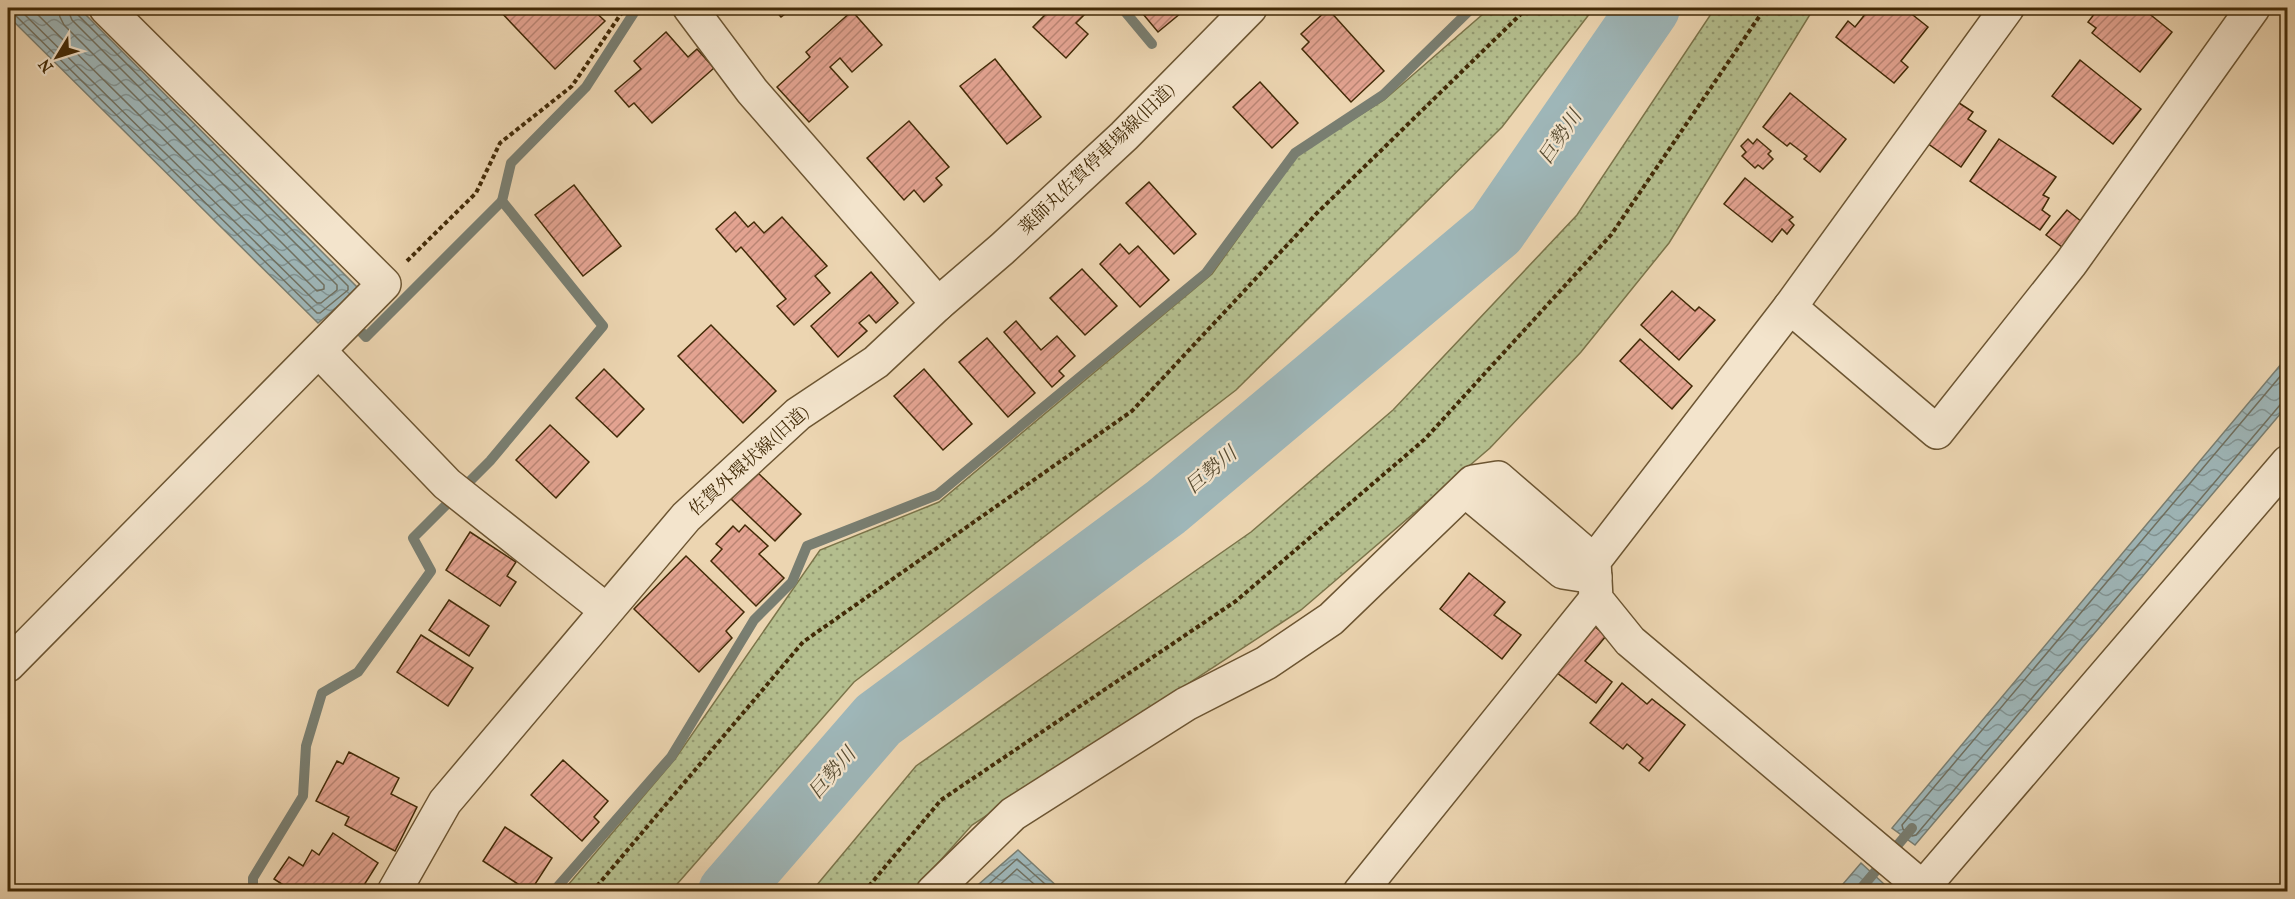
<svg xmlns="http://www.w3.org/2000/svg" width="2295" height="899" font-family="'IM FELL French Canon','Noto Serif JP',serif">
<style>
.grass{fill:url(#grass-dots);stroke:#7b744a;stroke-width:1.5}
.water{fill:url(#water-waves);stroke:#797e71;stroke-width:1.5}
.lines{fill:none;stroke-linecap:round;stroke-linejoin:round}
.shore{stroke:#707060;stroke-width:1.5}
.stream{stroke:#797e71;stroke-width:10}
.river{stroke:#9eb6b8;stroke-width:62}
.building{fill:url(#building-hatch);stroke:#422a07;stroke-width:1.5}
.minor-casing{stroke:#6c5532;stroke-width:36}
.path{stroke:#422a07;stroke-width:4;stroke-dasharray:4.5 3;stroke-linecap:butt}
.minor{stroke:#f3e4cc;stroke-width:33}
.labels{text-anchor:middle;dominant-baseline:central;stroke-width:4.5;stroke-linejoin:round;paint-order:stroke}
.street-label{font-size:18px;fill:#422a07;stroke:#f3e4cc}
.water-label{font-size:20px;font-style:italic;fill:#594d33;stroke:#f3e4cc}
</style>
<defs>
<pattern id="grass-dots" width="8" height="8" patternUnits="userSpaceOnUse" patternTransform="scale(1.5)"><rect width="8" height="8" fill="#b4be8e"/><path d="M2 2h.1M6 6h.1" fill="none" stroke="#949b72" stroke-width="1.8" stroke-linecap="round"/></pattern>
<pattern id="water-waves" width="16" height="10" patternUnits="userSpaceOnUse" patternTransform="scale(1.5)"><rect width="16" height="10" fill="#9eb6b8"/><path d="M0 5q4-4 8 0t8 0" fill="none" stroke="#829494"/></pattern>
<pattern id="building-hatch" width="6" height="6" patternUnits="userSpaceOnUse" patternTransform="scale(1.5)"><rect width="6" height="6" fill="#e3a391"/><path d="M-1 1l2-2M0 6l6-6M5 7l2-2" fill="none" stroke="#ba8574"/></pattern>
</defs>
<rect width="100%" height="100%" fill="#ecd5b1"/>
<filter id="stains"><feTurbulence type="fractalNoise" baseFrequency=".00333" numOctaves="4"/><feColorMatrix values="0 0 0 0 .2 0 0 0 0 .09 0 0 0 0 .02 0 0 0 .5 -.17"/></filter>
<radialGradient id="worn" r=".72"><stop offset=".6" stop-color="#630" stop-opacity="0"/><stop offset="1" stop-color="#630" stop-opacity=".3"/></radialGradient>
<g class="grass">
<polygon points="1490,8 1594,8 1502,127 1236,390 854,682 671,891 563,891 675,759 820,550 939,502 1212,274 1298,154 1384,100"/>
<polygon points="1715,8 1814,8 1669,243 1581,352 1490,448 1301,610 972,825 913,891 811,892 916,766 1251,532 1393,410 1577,215"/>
</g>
<g class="water">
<polygon points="8,8 79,8 359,289 318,323 8,16"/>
<polygon points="2287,357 2287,406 1915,845 1892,828"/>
<polygon points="1018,850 1062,891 971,891"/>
<polygon points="1861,863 1884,884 1878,891 1837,891"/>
</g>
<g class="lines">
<g class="shore">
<polyline points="18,8 317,303 321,303 337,290 337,285 72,20 67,8"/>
<polyline points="31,8 317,291 324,289 324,285 64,25 60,17 58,8"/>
<polyline points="8,12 14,14 317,313 320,313 348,290 348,286 77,14 75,8"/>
<polyline points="2288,367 1902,825 1903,829 1912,836 1916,835 2280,405 2288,403"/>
<polyline points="980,892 1017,859 1054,892"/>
<polyline points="992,892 1017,869 1043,892"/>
</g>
<g class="stream">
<polyline points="1122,8 1152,44"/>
<polyline points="351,321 366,337 502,201"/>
<polyline points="253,892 253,878 303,796 306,746 322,693 358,672 431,571 413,538 490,461 603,326 502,201 511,163 586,87 637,8"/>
<polyline points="553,892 671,757 754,620 792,582 807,546 937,495 1206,273 1295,153 1383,95 1472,8"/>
<polyline points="1858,892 1912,828"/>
</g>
<polyline class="river" points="729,892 878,720 1166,507 1496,230 1649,8"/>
</g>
<g class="building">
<polygon points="497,8 591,8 605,21 555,69"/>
<polygon points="773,8 793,8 781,17"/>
<polygon points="1052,8 1084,8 1088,11 1076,23 1088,34 1066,58 1033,27"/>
<polygon points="1138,8 1187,8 1158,32"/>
<polygon points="1870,8 1904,8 1928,27 1901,61 1908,67 1894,83 1836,37 1848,21 1855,27"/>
<polygon points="2099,8 2142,8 2172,32 2140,72 2092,33 2096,28 2088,22"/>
<polygon points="1328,9 1384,71 1351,102 1302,49 1309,42 1301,34"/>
<polygon points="852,11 882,45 852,72 840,58 830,67 848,87 809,122 777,87 810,57 806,52"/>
<polygon points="666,32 688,57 697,49 714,68 652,123 634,103 629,107 615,91 641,69 634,61"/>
<polygon points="995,59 1041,117 1007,144 960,86"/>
<polygon points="2080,60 2141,109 2113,144 2052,96"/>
<polygon points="1260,82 1298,123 1272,148 1233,107"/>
<polygon points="1790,93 1846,139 1820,172 1804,159 1807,156 1790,143 1787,146 1763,127"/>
<polygon points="1956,101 1973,112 1968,119 1986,131 1961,167 1927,143"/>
<polygon points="909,121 949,167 936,178 942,185 924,202 914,190 904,200 867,158"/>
<polygon points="1748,139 1753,144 1757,139 1771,151 1768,154 1773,159 1763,169 1758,165 1755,168 1742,156 1746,152 1741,146"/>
<polygon points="1999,139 2056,177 2043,195 2049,198 2042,210 2050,216 2040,230 1970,181"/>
<polygon points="1745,178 1793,217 1789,220 1794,225 1787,234 1782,229 1772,242 1724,204"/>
<polygon points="1149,182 1196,234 1174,254 1126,203"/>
<polygon points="574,185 621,246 583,276 535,215"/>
<polygon points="2067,210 2082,222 2062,247 2046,235"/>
<polygon points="735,212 748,227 754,222 764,233 782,217 827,266 815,276 830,293 794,325 777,306 786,299 741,247 736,252 716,229"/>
<polygon points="1120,244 1129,254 1138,246 1169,280 1140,307 1100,264"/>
<polygon points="1082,269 1117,306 1085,335 1050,298"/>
<polygon points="871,272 898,303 876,323 869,315 859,323 867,331 838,357 811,326"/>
<polygon points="1672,291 1695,311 1699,307 1715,320 1679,360 1641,325"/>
<polygon points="1016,321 1041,350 1057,336 1075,356 1059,371 1064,376 1052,387 1004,332"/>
<polygon points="711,325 776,391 743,423 678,356"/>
<polygon points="987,338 1035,393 1008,417 959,362"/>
<polygon points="1640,339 1692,386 1672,409 1620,361"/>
<polygon points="604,369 644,409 617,437 576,398"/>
<polygon points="924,369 972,424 943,450 894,396"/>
<polygon points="550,425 589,462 556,498 516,460"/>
<polygon points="757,472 801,514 775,541 731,499"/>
<polygon points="745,525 768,546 759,554 784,578 756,606 711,561 722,549 716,544 733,526 739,532"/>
<polygon points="470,532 516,562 507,576 516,582 500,606 446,570"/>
<polygon points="686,556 744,612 726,631 732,638 699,672 634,609"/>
<polygon points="1469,573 1505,602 1494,615 1521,635 1502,659 1440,609"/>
<polygon points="449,600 489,626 469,656 429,630"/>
<polygon points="1593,625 1606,636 1585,661 1612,682 1596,703 1556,672"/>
<polygon points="421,635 473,668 448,706 397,672"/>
<polygon points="1622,683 1647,704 1652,699 1685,725 1649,771 1639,763 1643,758 1627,744 1623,749 1590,723"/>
<polygon points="349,752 399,778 391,794 417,807 395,851 345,825 349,817 316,801 337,761 343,764"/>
<polygon points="563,760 608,801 594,817 599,822 582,841 531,795"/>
<polygon points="505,827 552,858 530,892 483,861"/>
<polygon points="333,833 378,863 364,885 373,890 372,892 294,892 274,879 289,857 303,866 312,850 319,855"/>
</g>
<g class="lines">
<g class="minor-casing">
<g id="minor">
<polyline points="690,8 752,91 938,304"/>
<polyline points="1790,307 1937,432 2071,263 2253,8"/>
<polyline points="319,351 447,484 606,610"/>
<polyline points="1466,491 1563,572 1595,577"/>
<polyline points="8,665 384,284 106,8"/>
<polyline points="1922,887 1630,641 1596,599 1594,561 1790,307 2007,8"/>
<polyline points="394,892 445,802 686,517 798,414 876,362 938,304 1002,249 1124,136 1250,8"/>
<polyline points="933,892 1013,814 1186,704 1266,663 1331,619 1473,482 1498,478 1594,561"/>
<polyline points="1360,892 1596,599"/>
<polyline points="1919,892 2288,462"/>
</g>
</g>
<g class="path">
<polyline points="407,261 476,193 500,143 572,86 625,8"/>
<polyline points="592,892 803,642 1132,411 1317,213 1527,8"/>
<polyline points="864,892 941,800 1236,601 1425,439 1611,235 1765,8"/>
</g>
<use href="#minor" class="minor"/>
</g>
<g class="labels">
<g class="street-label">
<text transform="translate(1097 159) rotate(-44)">薬師丸佐賀停車場線(旧道)</text>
<text transform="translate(749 461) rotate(-42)">佐賀外環状線(旧道)</text>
</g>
<g class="water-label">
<text transform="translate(1560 137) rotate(-56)">巨勢川</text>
<text transform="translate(1211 470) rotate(-40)">巨勢川</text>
<text transform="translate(832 773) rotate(-49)">巨勢川</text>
</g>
</g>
<rect width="2295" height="899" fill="none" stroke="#ecd5b1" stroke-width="30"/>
<rect x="9" y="9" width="2277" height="881" fill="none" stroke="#422a07" stroke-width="3"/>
<rect x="15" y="15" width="2265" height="869" fill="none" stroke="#422a07" stroke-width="1.5"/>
<g transform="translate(57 57) rotate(232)" stroke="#f3e4cc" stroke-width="4.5" paint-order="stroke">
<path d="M0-4.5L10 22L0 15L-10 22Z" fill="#422a07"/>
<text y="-9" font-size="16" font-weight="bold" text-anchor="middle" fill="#422a07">N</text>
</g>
<rect width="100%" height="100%" filter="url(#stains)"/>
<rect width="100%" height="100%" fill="url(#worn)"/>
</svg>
